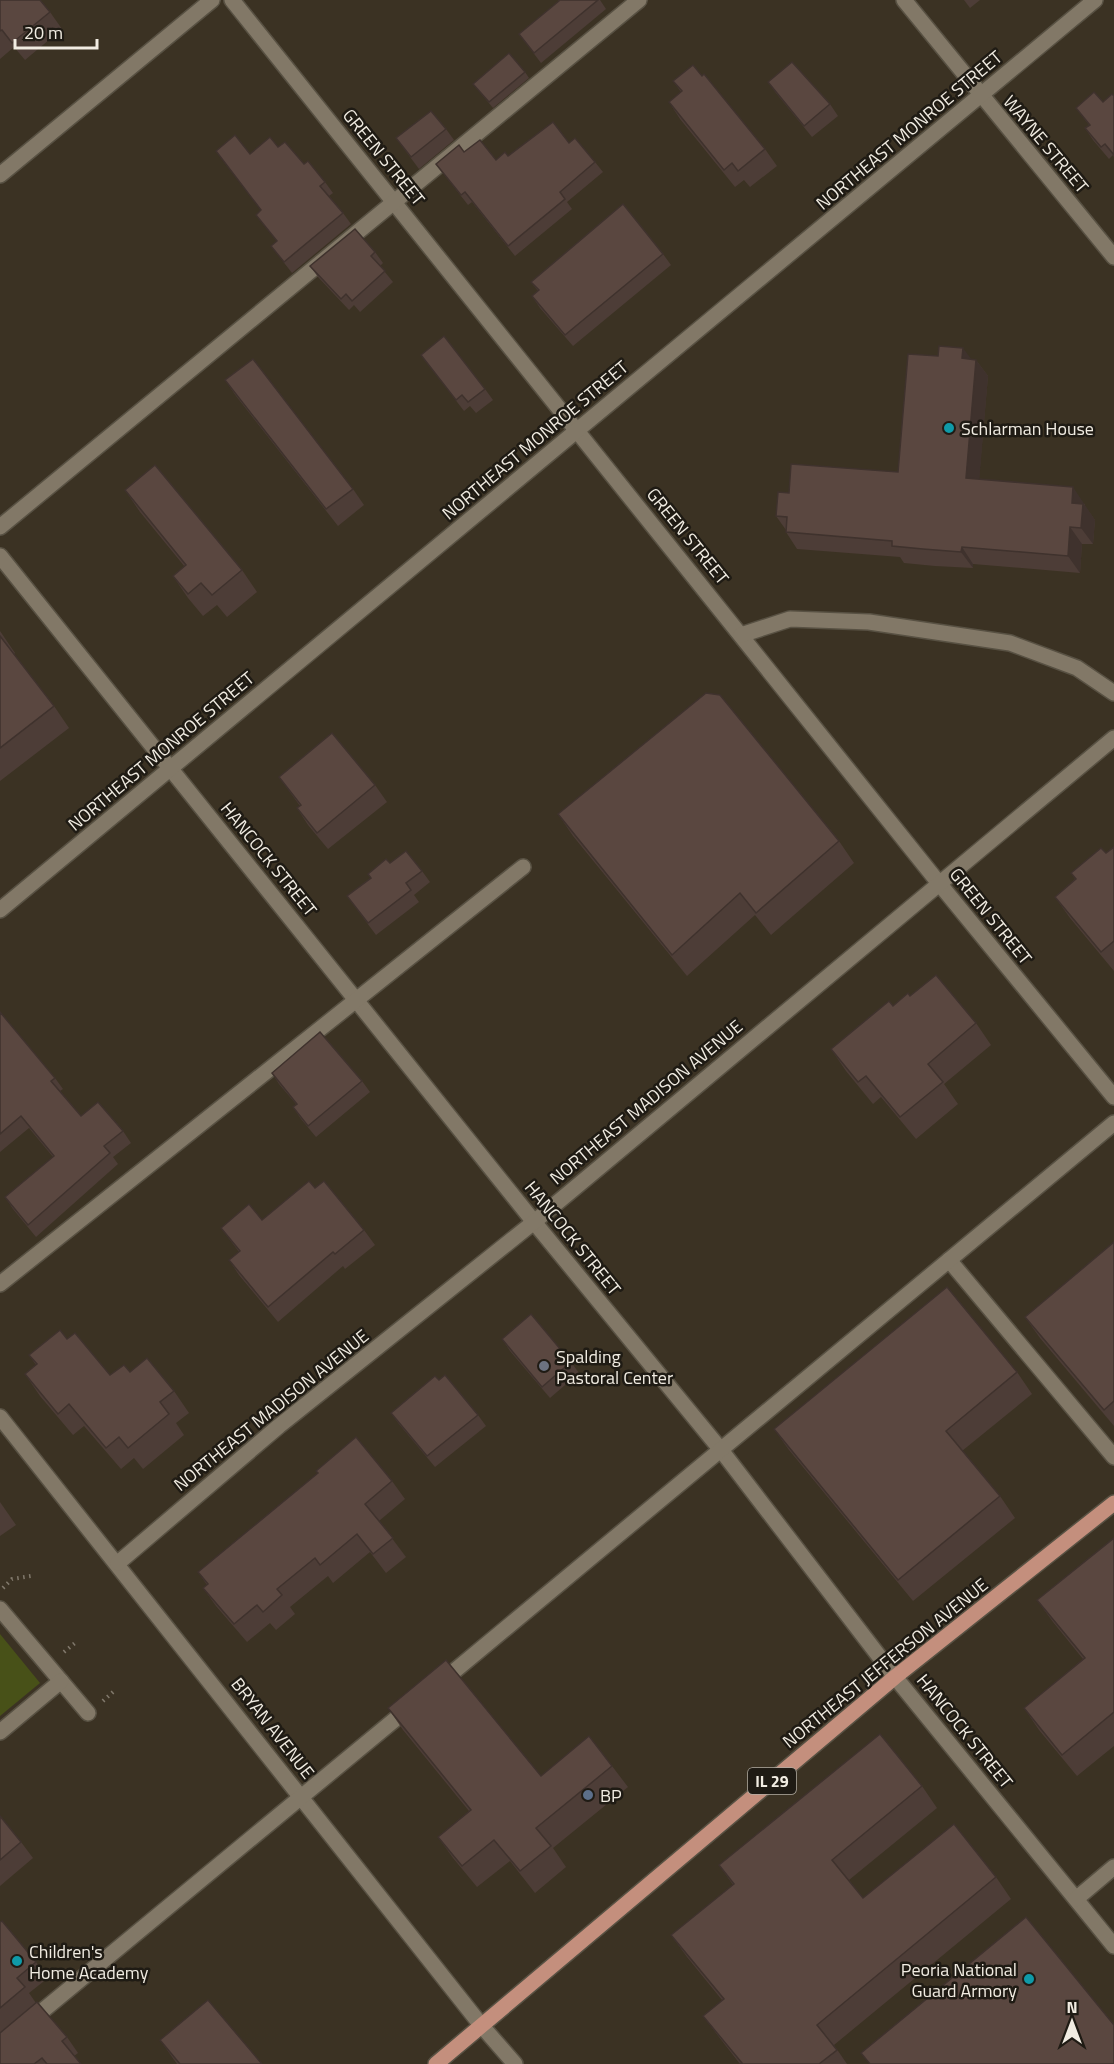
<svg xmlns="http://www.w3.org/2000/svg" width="1114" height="2064" font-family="'Titillium Web',sans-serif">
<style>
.green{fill:#485118}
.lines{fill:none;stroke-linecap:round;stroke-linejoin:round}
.minor-casing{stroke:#585143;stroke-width:18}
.major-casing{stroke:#585143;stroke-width:18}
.path{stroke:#81796c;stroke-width:4;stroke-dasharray:1.5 4.5;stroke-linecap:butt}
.minor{stroke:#827867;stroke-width:15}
.major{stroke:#c48f7d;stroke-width:15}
.wall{fill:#4d3d37}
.shaded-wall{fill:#3f322d}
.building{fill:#5a4740;stroke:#3f322d;stroke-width:1.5}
.culture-dot{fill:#0f9aa8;stroke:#1f1b14;stroke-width:2}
.worship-dot{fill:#6b7280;stroke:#1f1b14;stroke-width:2}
.service-dot{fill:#5c6f8a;stroke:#1f1b14;stroke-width:2}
.labels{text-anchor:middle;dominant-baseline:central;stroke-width:5;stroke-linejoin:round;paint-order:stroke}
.shield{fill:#1f1b14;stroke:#b2ada4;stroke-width:1.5}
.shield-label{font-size:16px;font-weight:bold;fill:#f1ece2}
.street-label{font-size:18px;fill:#f1ece2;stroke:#1f1b14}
.poi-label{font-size:18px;fill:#f1ece2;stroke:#1f1b14;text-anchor:start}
</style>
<rect width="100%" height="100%" fill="#3b3223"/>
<polygon class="green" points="0,1634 40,1683 0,1716"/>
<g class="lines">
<g class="minor-casing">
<g id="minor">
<polyline points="232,0 938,882 1114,1097"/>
<polyline points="904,0 1114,257"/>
<polyline points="0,175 212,0"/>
<polyline points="0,527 639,0"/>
<polyline points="0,556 534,1222 721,1450 895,1677 1114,1946"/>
<polyline points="741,635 790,619 869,622 1010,643 1077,668 1114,693"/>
<polyline points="0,910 1095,0"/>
<polyline points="949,1260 1114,1457"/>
<polyline points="0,1284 523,867"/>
<polyline points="0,1417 481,2025 515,2064"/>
<polyline points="118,1563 279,1426 534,1222 1114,738"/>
<polyline points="0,1609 88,1713"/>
<polyline points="440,1683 1114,1123"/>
<polyline points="0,1732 61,1681"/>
<polyline points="1076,1899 1114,1867"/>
<polyline points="0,2046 410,1707"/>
</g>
</g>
<g class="major-casing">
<polyline id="major" points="436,2064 895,1677 1114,1503"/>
</g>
<g class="path">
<polyline points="3,1588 12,1579 31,1576"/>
<polyline points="64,1652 75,1643"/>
<polyline points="103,1701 114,1691"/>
</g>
<use href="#minor" class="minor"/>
<use href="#major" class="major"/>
</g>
<g class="wall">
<polygon points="0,0 50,12 62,29 25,60 14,47 0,59"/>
<polygon points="558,0 600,0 606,9 541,63 519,34 559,1"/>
<polygon points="964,0 980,0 970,8"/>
<polygon points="525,72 529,78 493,108 473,84"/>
<polygon points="702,76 765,149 777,166 750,187 744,180 735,187 680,119 669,102 681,92 673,81"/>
<polygon points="768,82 830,104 838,116 812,137 776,93"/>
<polygon points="1114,96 1114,157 1113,155 1109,159 1093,140 1085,128 1089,125 1076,108 1103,102"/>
<polygon points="446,129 454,140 419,169 396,138"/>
<polygon points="569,143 595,162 603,172 567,202 572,209 515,256 472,202 468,205 436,164 464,152 496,160"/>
<polygon points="278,147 304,164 325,182 333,193 329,196 343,213 351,224 292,273 271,246 277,241 256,215 261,210 216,151 250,154"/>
<polygon points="375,252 383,263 380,266 393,282 360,312 354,305 349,310 318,277 310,266"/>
<polygon points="663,254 671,265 573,346 540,308 532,296 538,291 531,282"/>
<polygon points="421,355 485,389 493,400 476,413 470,406 464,411"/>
<polygon points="971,359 976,360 988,376 979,479 1085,504 1085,506 1095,520 1093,544 1082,544 1080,573 973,564 973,568 935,566 904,563 900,557 797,549 786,532 786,530 776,516 789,493 898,472"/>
<polygon points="225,380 353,489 364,505 338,526 236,396"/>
<polygon points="125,490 242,570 257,592 227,617 217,605 203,616 188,598 173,576 185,567 140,512"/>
<polygon points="0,631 15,653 14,654 54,706 69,728 0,781"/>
<polygon points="279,777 375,785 387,802 328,849 308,825 297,808 300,806"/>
<polygon points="558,814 839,841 854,863 771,935 755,915 687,976 573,836"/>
<polygon points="1114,847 1114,971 1070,918 1055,897 1075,879 1071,873 1106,853"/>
<polygon points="390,863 422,871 430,882 414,895 419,902 376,935 347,896 371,878 368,874"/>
<polygon points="910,996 976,1023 991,1045 944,1084 958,1104 916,1139 881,1097 873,1104 846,1071 831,1049 893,1006"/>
<polygon points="0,1012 55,1078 63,1089 60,1091 81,1116 123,1131 131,1143 113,1157 118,1164 36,1237 13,1209 5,1197 53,1157 29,1128 0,1152"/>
<polygon points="272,1073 362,1081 370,1092 316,1137 301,1119 293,1107 296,1104 279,1084"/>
<polygon points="315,1188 364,1230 375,1245 345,1269 343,1266 278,1322 239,1275 229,1260 239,1252 221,1228 262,1220"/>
<polygon points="1114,1242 1114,1426 1040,1338 1025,1317"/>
<polygon points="502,1339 571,1362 579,1373 550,1398 510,1351"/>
<polygon points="29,1355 110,1375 130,1372 174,1391 189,1413 176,1423 184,1435 143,1469 134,1458 121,1469 84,1426 73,1435 40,1396 25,1374 36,1365"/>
<polygon points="1017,1372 1032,1394 962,1451 1000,1496 1015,1518 913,1601 789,1450 774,1429"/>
<polygon points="439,1380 478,1415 486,1426 435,1467 399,1424 391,1413"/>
<polygon points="392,1481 405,1499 379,1521 406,1557 386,1573 370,1552 333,1583 328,1576 290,1607 295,1614 276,1630 270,1623 247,1642 216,1606 203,1588 207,1585 198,1572"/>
<polygon points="0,1502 16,1525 0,1536"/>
<polygon points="1114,1538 1114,1746 1077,1776 1039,1730 1024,1708 1083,1659 1053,1622 1037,1600"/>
<polygon points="388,1708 541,1776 612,1766 628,1787 553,1848 566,1867 535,1893 510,1861 477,1887 453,1858 438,1837 469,1811 403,1730"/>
<polygon points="922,1786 937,1808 849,1880 863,1898 996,1877 1011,1899 834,2045 847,2064 740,2064 719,2037 703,2016 722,2000 687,1957 671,1935 733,1885 719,1865"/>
<polygon points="0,1816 21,1842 33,1858 0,1886"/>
<polygon points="0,1922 36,1962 48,1978 29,1993 36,2003 67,2037 78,2053 74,2056 81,2064 0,2064"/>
<polygon points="160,2040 262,2064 177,2064"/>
</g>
<g class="shaded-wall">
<polygon points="963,348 975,364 962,358"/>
<polygon points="976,360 988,376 978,495 966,478"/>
<polygon points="1073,487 1095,520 1093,544 1081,528 1072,503"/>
<polygon points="1070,527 1082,544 1080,573 1068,556"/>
<polygon points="962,547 973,564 973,568 961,552"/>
</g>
<g class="building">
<polygon points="0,0 40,0 50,12 12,43 2,30 0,31"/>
<polygon points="559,0 598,0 534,53 519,34 559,1"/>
<polygon points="509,53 525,72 489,102 473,84"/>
<polygon points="792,62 830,104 804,126 768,82"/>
<polygon points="693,65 702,76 704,74 765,149 738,171 732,163 724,170 669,102 682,91 673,81"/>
<polygon points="1094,92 1103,102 1112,94 1114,96 1114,155 1105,144 1101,147 1085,128 1090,125 1076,108"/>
<polygon points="431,111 446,129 411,157 396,138"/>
<polygon points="553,122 569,143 575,138 595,162 560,192 565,199 508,246 465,192 461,195 436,164 459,145 464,152 480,140 496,160 505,152 508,156"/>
<polygon points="235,135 250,154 270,137 278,147 285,142 304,164 308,161 325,182 320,186 343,213 284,262 271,246 277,241 256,215 261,210 216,151"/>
<polygon points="623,204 663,254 565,335 532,296 539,290 531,282"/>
<polygon points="355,229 375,252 371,256 385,271 352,301 346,294 341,299 310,266"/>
<polygon points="444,336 485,389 468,402 462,395 456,400 421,355"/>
<polygon points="939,346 963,348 962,358 976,360 966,478 1073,487 1072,503 1083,504 1081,528 1070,527 1068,556 962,547 961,552 923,549 892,546 892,541 786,532 787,517 776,516 778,492 789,493 791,464 898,472 908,354 938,356"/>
<polygon points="253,359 353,489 326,509 225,380"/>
<polygon points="155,465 242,570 212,595 201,583 188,594 173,576 186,565 125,490"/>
<polygon points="0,636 54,706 0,748"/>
<polygon points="706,693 720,695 839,841 756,913 740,893 672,955 558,814"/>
<polygon points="332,733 375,785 317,833 297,808 301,805 279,777"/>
<polygon points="1114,847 1114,941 1101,952 1055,897 1076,879 1071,873 1101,848 1106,853"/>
<polygon points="406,851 422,871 406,883 411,890 368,923 347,896 371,878 368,874 386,859 390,863"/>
<polygon points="936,975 976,1023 928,1064 943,1082 900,1117 866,1076 858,1082 831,1049 889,1001 893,1006 908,993 910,996"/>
<polygon points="0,1012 55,1078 51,1081 81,1116 98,1102 123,1131 104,1146 110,1153 28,1225 5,1197 54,1156 21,1116 0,1134"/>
<polygon points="320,1032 362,1081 308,1126 293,1107 297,1104 272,1073"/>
<polygon points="309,1181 315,1188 324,1181 364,1230 335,1254 333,1252 268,1307 229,1260 240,1251 221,1228 249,1204 262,1220"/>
<polygon points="1114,1242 1114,1401 1104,1410 1025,1317"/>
<polygon points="947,1287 1017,1372 946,1431 1000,1496 898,1580 774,1429"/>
<polygon points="531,1314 571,1362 542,1387 502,1339"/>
<polygon points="60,1330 67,1339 75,1333 110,1375 124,1365 130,1372 147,1358 174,1391 160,1402 169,1414 128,1448 119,1437 106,1448 69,1404 58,1414 25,1374 37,1364 29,1355"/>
<polygon points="445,1375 478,1415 427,1456 391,1413 435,1376 439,1380"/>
<polygon points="356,1437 392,1481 365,1504 393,1538 373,1554 357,1534 320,1565 315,1558 277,1589 282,1595 263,1612 257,1605 234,1624 203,1588 208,1584 198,1572 318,1473 316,1471"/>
<polygon points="1114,1538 1114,1712 1062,1755 1024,1708 1085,1658 1037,1600"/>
<polygon points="446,1660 541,1776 589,1736 612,1766 536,1828 551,1846 520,1871 494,1840 462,1866 438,1837 471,1810 388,1708"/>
<polygon points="880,1734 922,1786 832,1860 863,1898 954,1824 996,1877 817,2025 837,2050 819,2064 740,2064 742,2063 703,2016 724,1999 671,1935 734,1884 719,1865"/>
<polygon points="0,1816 21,1842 0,1860"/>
<polygon points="1026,1917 1114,2025 1114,2064 870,2064 861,2053"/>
<polygon points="2,1921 36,1962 17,1978 25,1987 0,2008 0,1922"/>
<polygon points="208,2000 262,2064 180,2064 160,2040"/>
<polygon points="37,2002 67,2037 62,2041 81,2064 47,2064 42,2058 34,2064 0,2064 0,2033"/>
</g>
<g class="culture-dot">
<circle cx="949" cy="428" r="6"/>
<circle cx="17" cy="1961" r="6"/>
<circle cx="1029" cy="1979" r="6"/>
</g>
<circle class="worship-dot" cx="544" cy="1366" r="6"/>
<circle class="service-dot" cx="588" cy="1795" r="6"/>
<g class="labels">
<rect class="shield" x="748" y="1768" width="48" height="26" rx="4.5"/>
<g class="shield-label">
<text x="772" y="1781">IL 29</text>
</g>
<g class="street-label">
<text transform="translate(909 130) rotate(-40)">NORTHEAST MONROE STREET</text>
<text transform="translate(1046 144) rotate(50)">WAYNE STREET</text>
<text transform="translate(384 157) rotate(51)">GREEN STREET</text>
<text transform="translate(535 440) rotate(-40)">NORTHEAST MONROE STREET</text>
<text transform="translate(688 536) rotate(51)">GREEN STREET</text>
<text transform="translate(161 751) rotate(-40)">NORTHEAST MONROE STREET</text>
<text transform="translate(269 859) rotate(51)">HANCOCK STREET</text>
<text transform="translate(991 916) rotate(51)">GREEN STREET</text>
<text transform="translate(646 1102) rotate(-40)">NORTHEAST MADISON AVENUE</text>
<text transform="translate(573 1238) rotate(51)">HANCOCK STREET</text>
<text transform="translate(271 1410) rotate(-39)">NORTHEAST MADISON AVENUE</text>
<text transform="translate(885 1663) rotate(-39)">NORTHEAST JEFFERSON AVENUE</text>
<text transform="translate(273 1728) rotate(52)">BRYAN AVENUE</text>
<text transform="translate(965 1731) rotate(51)">HANCOCK STREET</text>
</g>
<g class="poi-label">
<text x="961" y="428">Schlarman House</text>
<text x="556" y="1356">Spalding<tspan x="556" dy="21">Pastoral Center</tspan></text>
<text x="600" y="1795">BP</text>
<text x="29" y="1951">Children's<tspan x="29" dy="21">Home Academy</tspan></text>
<text x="1017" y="1969" text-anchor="end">Peoria National<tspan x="1017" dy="21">Guard Armory</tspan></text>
</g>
</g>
<g transform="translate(1072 2022)" stroke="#1f1b14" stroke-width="4.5" paint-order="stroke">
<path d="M0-4.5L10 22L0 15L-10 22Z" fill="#f1ece2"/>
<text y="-9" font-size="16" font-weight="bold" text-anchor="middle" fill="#f1ece2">N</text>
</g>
<path d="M15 39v9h82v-9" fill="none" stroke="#f1ece2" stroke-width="3"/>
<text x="24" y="39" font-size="18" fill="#f1ece2" stroke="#1f1b14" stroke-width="4.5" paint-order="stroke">20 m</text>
</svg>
